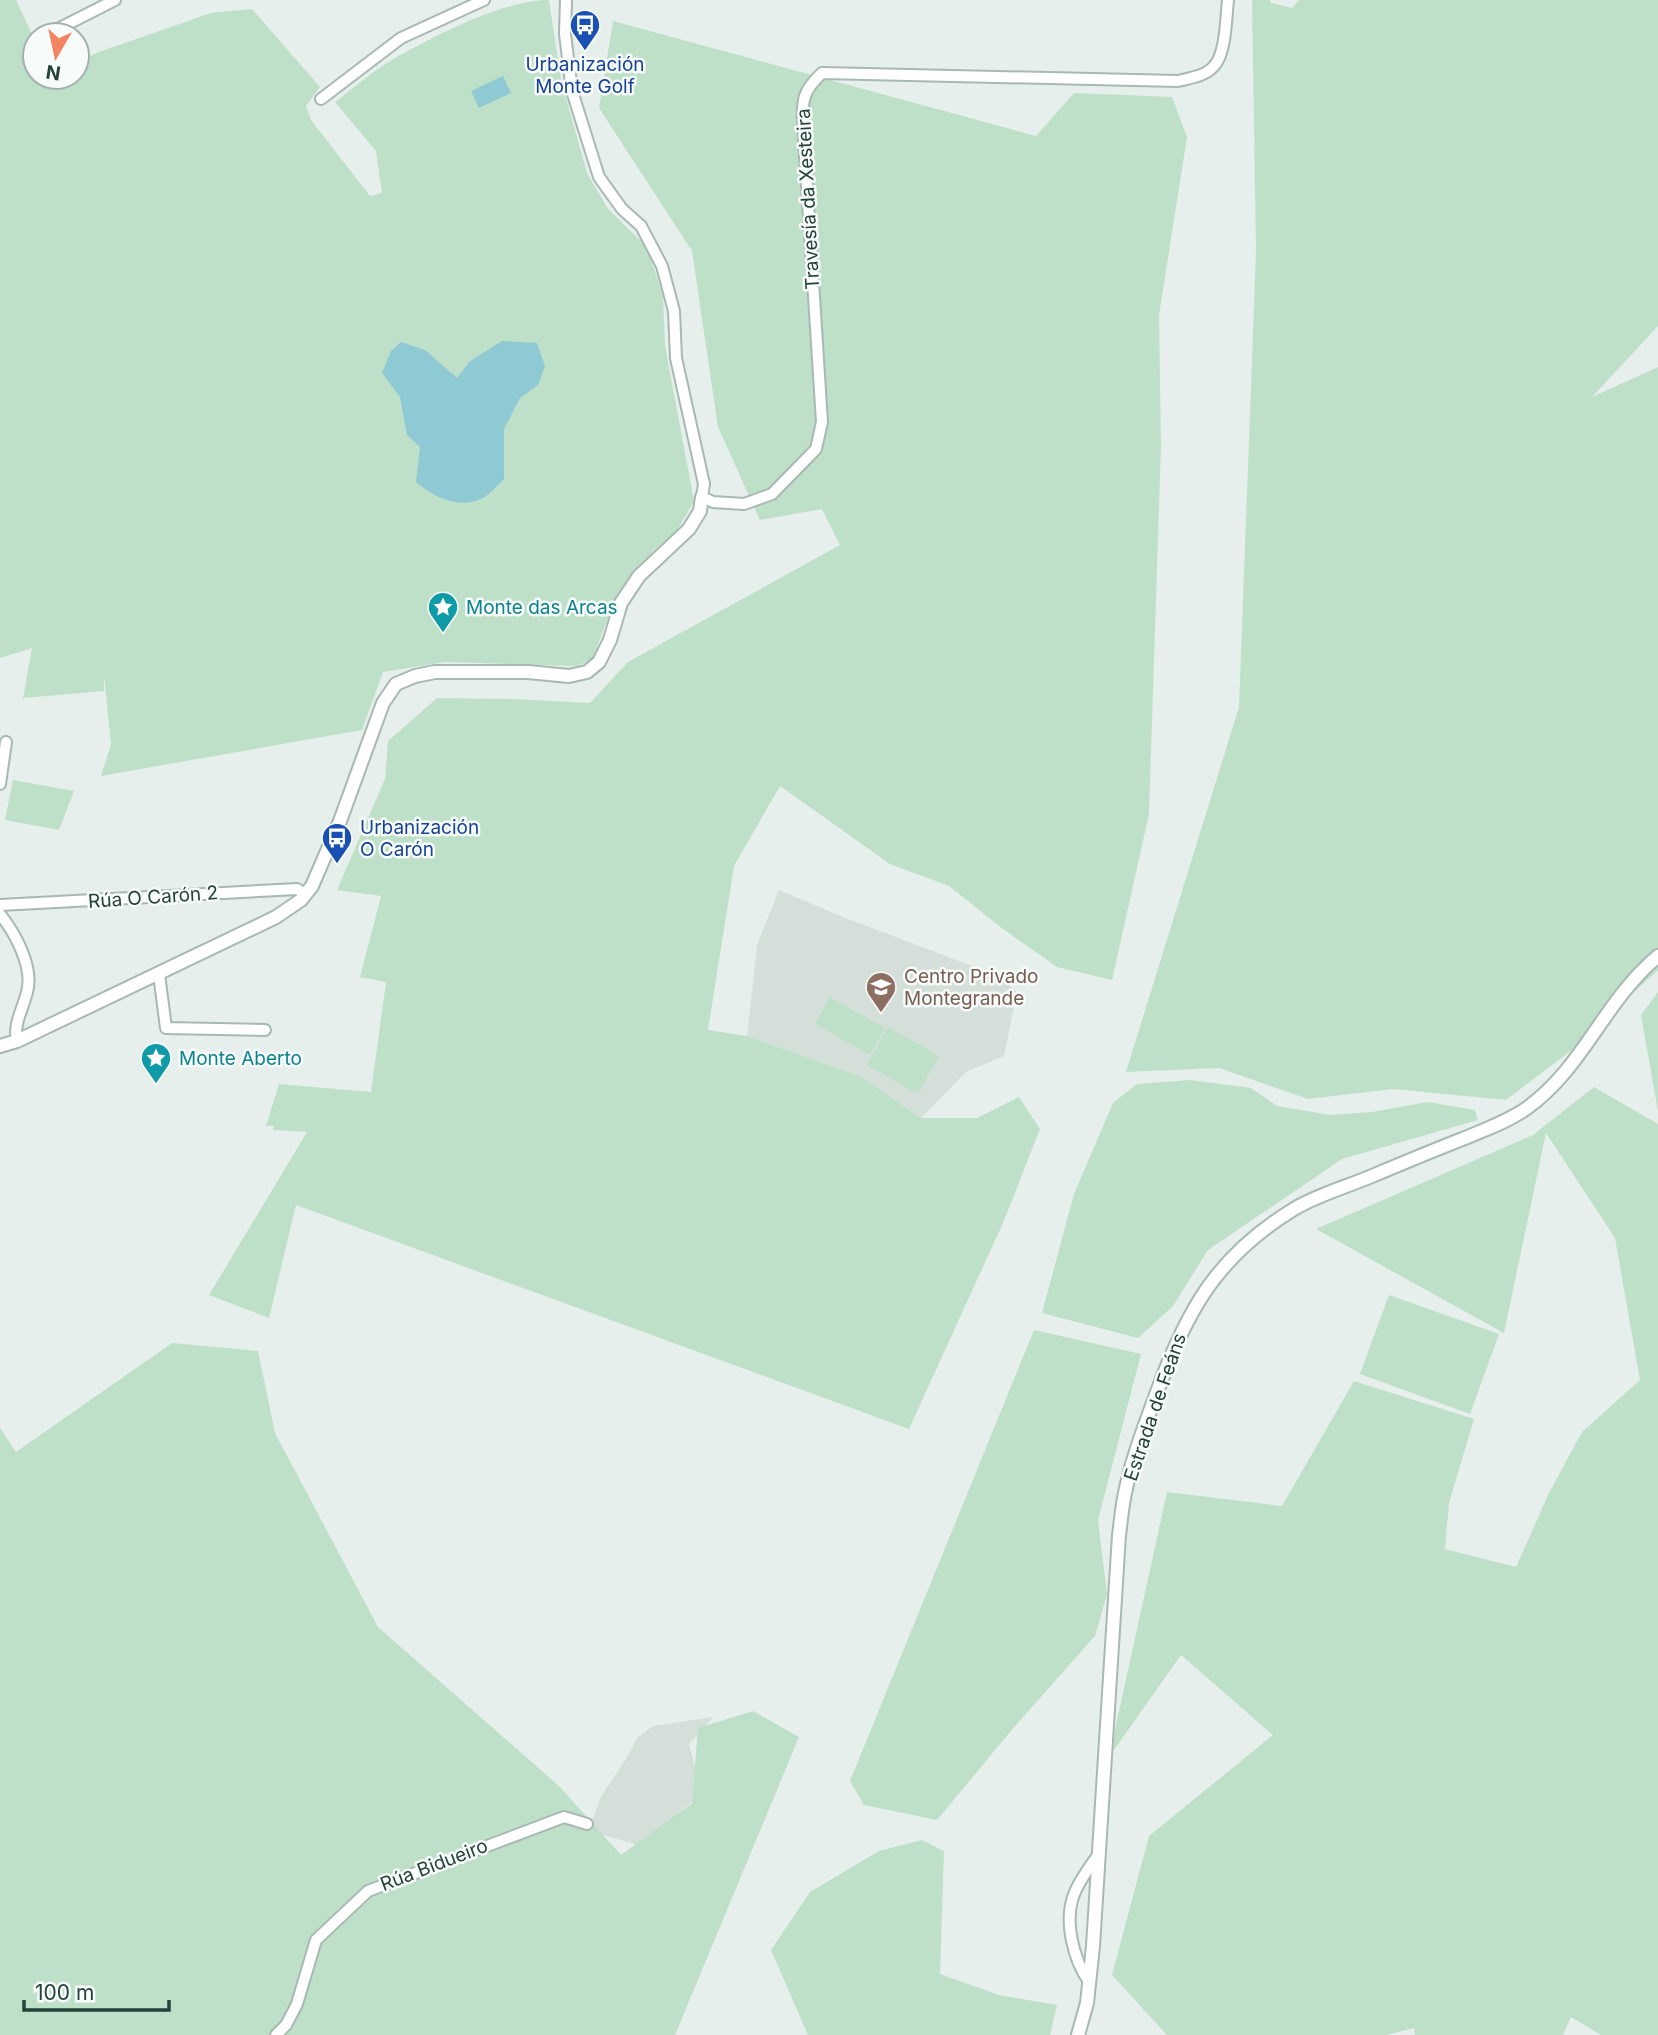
<svg xmlns="http://www.w3.org/2000/svg" width="1658" height="2035" font-family="Inter,sans-serif">
<style>
.built{fill:#d4dfda}
.green{fill:#bfe0c8}
.water{fill:#8ec9d4}
.lines{fill:none;stroke-linecap:round;stroke-linejoin:round}
.minor-casing{stroke:#a8b8b2;stroke-width:14}
.tertiary-casing{stroke:#a8b8b2;stroke-width:16}
.minor{stroke:#fff;stroke-width:10}
.tertiary{stroke:#fff;stroke-width:12}
.labels{text-anchor:middle;dominant-baseline:central;stroke-width:5;stroke-linejoin:round;paint-order:stroke}
.transit-label{font-size:19px;fill:#164399;stroke:#f7fbf9}
.street-label{font-size:19px;fill:#24423a;stroke:#f7fbf9}
.culture-label{font-size:19px;fill:#0d838f;stroke:#f7fbf9;text-anchor:start}
.education-label{font-size:19px;fill:#785e54;stroke:#f7fbf9;text-anchor:start}
</style>
<rect width="100%" height="100%" fill="#e6efeb"/>
<g class="built">
<polygon points="779,890 843,917 1001,977 1017,992 1004,1056 966,1072 921,1118 860,1076 747,1036 757,945"/>
<polygon points="713,1717 689,1744 702,1793 639,1845 588,1831 601,1797 626,1759 637,1738 653,1726"/>
</g>
<g class="green">
<path d="M0 0H16L35 41V77H77V63L96 53 211 13 252 9 320 87 306 106 311 120 370 196 382 193 376 151 335 102C354 88 372 71 392 60 432 37 503 0 549 0L561 80 587 173 608 209 647 247 663 296 665 346 694 501 677 531 653 551 617 594 593 658 578 666 445 662 383 672 362 730 101 776 111 744 104 676V691L23 698 32 648 0 658Z"/>
<polygon points="1252,0 1270,0 1271,3 1292,8 1299,0 1658,0 1658,326 1592,397 1658,367 1658,970 1568,1053 1506,1100 1393,1089 1308,1099 1219,1068 1126,1072 1239,707 1256,253"/>
<polygon points="613,21 1036,136 1074,93 1172,97 1187,137 1159,315 1161,446 1149,814 1112,980 1057,967 1003,929 949,886 890,864 780,786 734,866 708,1030 747,1036 860,1076 921,1118 977,1118 1019,1097 1040,1129 1003,1223 909,1429 296,1205 269,1318 209,1295 307,1132 273,1130 274,1126 266,1126 279,1084 371,1092 386,982 360,977 381,896 337,890 385,779 388,741 437,698 515,699 590,703 628,662 840,545 822,509 760,520 718,427 692,251 599,108"/>
<polygon points="13,780 74,791 59,830 5,820"/>
<polygon points="1658,992 1658,1111 1641,1015"/>
<polygon points="830,997 885,1028 870,1055 815,1024"/>
<polygon points="888,1027 939,1056 918,1094 867,1065"/>
<polygon points="1190,1080 1251,1088 1277,1106 1330,1115 1372,1112 1428,1102 1475,1110 1478,1120 1342,1159 1208,1250 1173,1306 1138,1338 1042,1313 1074,1194 1113,1103 1137,1084"/>
<polygon points="1594,1087 1658,1124 1658,2035 1601,2035 1571,2017 1563,2035 1415,2035 1414,2028 1386,2035 1167,2035 1112,1975 1149,1836 1273,1735 1181,1655 1109,1757 1167,1492 1282,1506 1354,1381 1474,1419 1449,1503 1445,1549 1516,1567 1549,1493 1582,1432 1640,1380 1615,1238 1546,1133 1504,1333 1316,1229 1533,1135"/>
<polygon points="1389,1295 1499,1334 1470,1414 1360,1374"/>
<polygon points="1034,1330 1141,1354 1098,1520 1107,1594 1095,1636 1015,1726 937,1820 864,1805 850,1781"/>
<polygon points="172,1343 258,1351 275,1433 378,1627 559,1786 621,1855 692,1803 698,1728 753,1711 799,1737 675,2035 0,2035 0,1428 16,1452"/>
<polygon points="922,1840 944,1851 940,1974 999,1995 1057,2005 1050,2035 808,2035 771,1950 810,1892 879,1851"/>
</g>
<g class="water">
<polygon points="503,76 511,93 479,108 471,91"/>
<path d="M502 341 537 343 545 366 538 385 520 398 504 429V479C498 485 490 494 483 498 460 510 433 497 416 482L420 447 407 435 400 397 382 373 391 351 401 342 425 350 457 378 469 362Z"/>
</g>
<g class="lines">
<g class="minor-casing">
<g id="minor">
<path d="M566 0 565 34 572 91 599 177 622 209 641 226 662 266 674 311 676 358 704 484 702 497 713 502 744 504 772 494 816 449 822 422 803 124C802 99 803 91 822 73L1178 81C1190 78 1206 76 1214 66 1226 54 1226 17 1228 0"/>
<polyline points="46,35 115,0"/>
<polyline points="321,99 401,38 484,0"/>
<polyline points="0,784 6,742"/>
<polyline points="0,905 297,889 305,894"/>
<path d="M0 914C15 933 34 967 27 992 23 1009 13 1024 17 1041"/>
<polyline points="159,974 166,1028 265,1030"/>
<path d="M1090 1983C1073 1960 1063 1919 1075 1892 1081 1878 1090 1866 1099 1854"/>
<polyline points="276,2035 286,2025 297,2004 316,1940 368,1891 564,1817 587,1824"/>
</g>
</g>
<g class="tertiary-casing">
<g id="tertiary">
<polyline points="0,1046 17,1041 276,917 301,900 312,886 340,821 383,703 396,684 415,676 435,672 528,672 569,676 587,672 599,662 610,640 621,603 639,576 689,529 700,511 702,497"/>
<path d="M1078 2035 1087 2003 1093 1946 1119 1535C1121 1521 1122 1506 1125 1493 1132 1458 1145 1425 1157 1392 1187 1310 1217 1256 1294 1209 1317 1195 1346 1187 1372 1176 1403 1163 1434 1150 1465 1138 1486 1129 1509 1121 1527 1108 1584 1067 1604 1001 1658 956"/>
</g>
</g>
<use href="#minor" class="minor"/>
<use href="#tertiary" class="tertiary"/>
</g>
<defs>
<g id="bus-pin" transform="scale(1.575)"><path d="M0 17L-7.5 6A9.5 9.5 0 1 1 7.5 6Z" fill="#1a4fb4" stroke="#f7fbf9"/><path d="M-5-6H5V4H4V6H2V4H-2V6H-4V4H-5ZM-3.5-4V0h7V-4ZM-3.5 1.2v1.5H-2V1.2ZM2 1.2v1.5H3.5V1.2Z" fill="#fff"/></g>
<g id="sight-pin" transform="scale(1.575)"><path d="M0 17L-7.5 6A9.5 9.5 0 1 1 7.5 6Z" fill="#0f9aa8" stroke="#f7fbf9"/><path d="M0-6L1.8-2.2L6-1.7L2.9 1.2L3.7 5.4L0 3.3L-3.7 5.4L-2.9 1.2L-6-1.7L-1.8-2.2Z" fill="#fff"/></g>
<g id="school-pin" transform="scale(1.575)"><path d="M0 17L-7.5 6A9.5 9.5 0 1 1 7.5 6Z" fill="#8d6e63" stroke="#f7fbf9"/><path d="M0-5L7-2L0 1L-7-2ZM-4 1L0 2.5L4 1V4Q0 6-4 4Z" fill="#fff"/></g>
</defs>
<g fill-rule="evenodd">
<use href="#bus-pin" x="585" y="25"/>
<use href="#sight-pin" x="443" y="607"/>
<use href="#bus-pin" x="337" y="838"/>
<use href="#school-pin" x="881" y="987"/>
<use href="#sight-pin" x="156" y="1058"/>
</g>
<g class="labels">
<g class="transit-label">
<text x="585" y="64">Urbanización<tspan x="585" dy="22">Monte Golf</tspan></text>
<text x="360" y="827" text-anchor="start">Urbanización<tspan x="360" dy="22">O Carón</tspan></text>
</g>
<g class="street-label">
<text transform="translate(808 199) rotate(-93)">Travesía da Xesteira</text>
<text transform="translate(153 897) rotate(-4)">Rúa O Carón 2</text>
<text transform="translate(1155 1407) rotate(-71)">Estrada de Feáns</text>
<text transform="translate(434 1865) rotate(-21)">Rúa Bidueiro</text>
</g>
<g class="culture-label">
<text x="466" y="607">Monte das Arcas</text>
<text x="179" y="1058">Monte Aberto</text>
</g>
<g class="education-label">
<text x="904" y="976">Centro Privado<tspan x="904" dy="22">Montegrande</tspan></text>
</g>
</g>
<g transform="translate(56 56) rotate(189)"><circle r="33" fill="#f7fbf9" stroke="#a3b1ad" stroke-width="2"/>
<path d="M0-5L12 26L0 18L-12 26Z" fill="#f4845f"/>
<text y="-10" font-size="19" font-weight="bold" text-anchor="middle" fill="#24423a">N</text>
</g>
<path d="M24 2000v10h145v-10" fill="none" stroke="#24423a" stroke-width="3.5"/>
<text x="35" y="2000" font-size="21" fill="#24423a" stroke="#f7fbf9" stroke-width="5" paint-order="stroke">100 m</text>
</svg>
